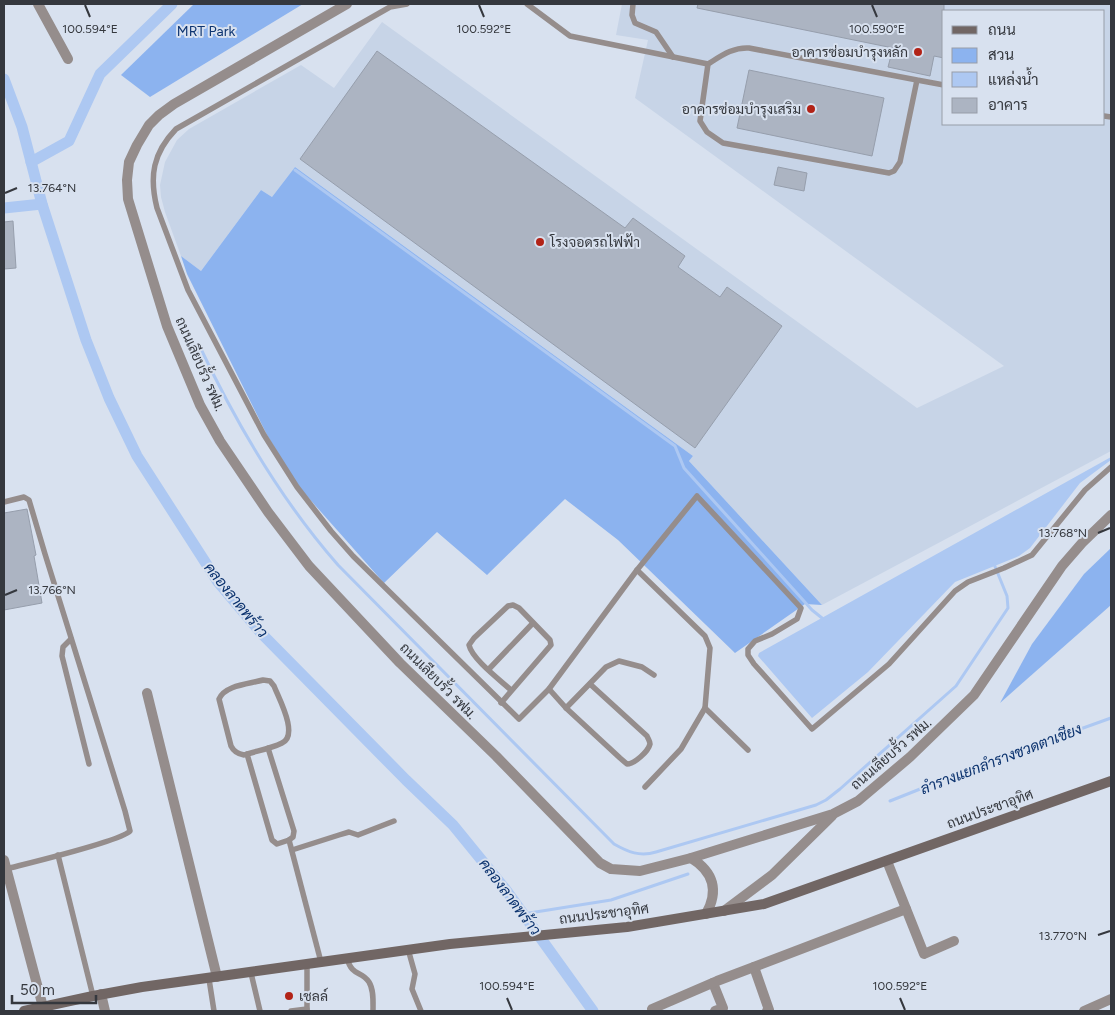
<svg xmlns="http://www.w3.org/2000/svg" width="1115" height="1015" font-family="Figtree,Sarabun,sans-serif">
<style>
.built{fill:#c7d4e7;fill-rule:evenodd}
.green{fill:#8cb3ef}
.water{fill:#adc8f2}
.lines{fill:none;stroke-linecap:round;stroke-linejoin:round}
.stream{stroke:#adc8f2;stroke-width:3}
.canal{stroke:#adc8f2;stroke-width:11}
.building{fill:#acb4c2;stroke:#969eac}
.service{stroke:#958d8c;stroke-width:5.5}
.minor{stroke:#958d8c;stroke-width:10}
.tertiary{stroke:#958d8c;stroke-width:10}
.secondary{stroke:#716664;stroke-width:10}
.ticks{fill:none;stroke:#35383e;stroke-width:2}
.poi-dot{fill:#b22317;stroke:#d8e1ef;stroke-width:2}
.labels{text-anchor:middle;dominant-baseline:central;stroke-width:4;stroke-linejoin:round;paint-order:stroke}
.park-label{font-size:14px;fill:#0e3571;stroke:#d8e1ef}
.poi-label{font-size:14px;fill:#35383e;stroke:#d8e1ef;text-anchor:end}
.street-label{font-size:14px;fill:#35383e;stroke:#d8e1ef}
.water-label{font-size:15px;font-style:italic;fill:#0b326e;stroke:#d8e1ef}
.ticks-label{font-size:12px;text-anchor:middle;fill:#35383e;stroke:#d8e1ef;stroke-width:4;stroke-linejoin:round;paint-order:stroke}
</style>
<rect width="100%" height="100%" fill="#d8e1ef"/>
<path class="built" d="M622 4H1111V451L822 605 689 461 693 456 295 167 272 197 261 190 201 271 181 256 165 212 161 197 160 185 165 162 177 140 189 129 301 65 334 88 382 22 917 408 1004 366 635 98 648 40 616 35ZM944 11H1104V124H944Z"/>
<g class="green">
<polygon points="194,4 303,4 150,97 121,75"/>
<polygon points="295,167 693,456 689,461 822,605 805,604 735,653 618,540 565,499 487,575 437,532 384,583 298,486 267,435 187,274 181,256 201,271 261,190 272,197"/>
<polygon points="1111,548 1111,605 1000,703 1032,644 1084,574"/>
</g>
<polygon class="water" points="1111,457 1111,460 1080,483 1030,548 1019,556 955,582 868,672 812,718 758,656 759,653"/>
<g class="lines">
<g class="stream">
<polyline points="295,170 675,446 684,468 812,610 822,618"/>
<path d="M200 347C237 425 281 500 338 565L614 844C628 852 640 857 656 852L816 805 826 800 840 789 956 686 1008 608 1007 596 994 564"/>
<polyline points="890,801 983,764 1111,718"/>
<polyline points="523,914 611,900 688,874"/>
</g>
<g class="canal">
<polyline points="4,79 22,127 42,204 86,340 109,398 137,456 218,582 261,633 406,780 453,825 506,890 593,1011"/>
<polyline points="31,162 69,141 100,74 172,4"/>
<polyline points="4,208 42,204"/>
</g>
</g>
<g class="building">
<polygon points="698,4 944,4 944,58 934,56 930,76 888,67 893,48 697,8"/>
<polygon points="377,51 625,228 633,218 685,256 678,267 720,297 727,287 782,326 695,448 300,159"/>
<polygon points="749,70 884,98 872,156 737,128"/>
<polygon points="778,167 807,173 804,191 774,185"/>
<polygon points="13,221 16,268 4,269 4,222"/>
<polygon points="27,509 36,555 34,556 42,603 4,610 4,513"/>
</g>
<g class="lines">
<g class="service">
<path d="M407 4 390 7 176 129C153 153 149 176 157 208L188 290 264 435 297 487 331 531 353 556 519 719 549 689 637 570 697 496 801 608 797 619 772 634 755 641 748 649V655L754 664 812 729 889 664 955 591 968 582 1004 568 1032 555 1085 490 1111 467"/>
<polyline points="527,4 570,36 708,64"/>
<polyline points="633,4 632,15 635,23 656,32 673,57"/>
<path d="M917 80 900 162 894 171 889 173 723 143 707 132 700 121 708 64C721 56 733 47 749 48L917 80 944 85"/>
<polyline points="1104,116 1111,117"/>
<path d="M4 502 24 497 29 500 45 554 125 811 130 831C122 841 25 864 6 869"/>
<polyline points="637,570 705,636 710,648 705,708 681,749 645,787"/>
<polyline points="71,639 63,647 62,656 89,764"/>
<polyline points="489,669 533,623"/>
<path d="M263 680 270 681 274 686C279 699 299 735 282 743 270 749 256 751 244 755 238 754 234 752 231 746L219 699C225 685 249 684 263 680Z"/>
<path d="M549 689 566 708 620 758 627 764C634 764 648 752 650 744 650 741 648 739 647 736L590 684"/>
<path d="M501 703 551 645 550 640 519 608 513 605 508 606 474 638 469 645C472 659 500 680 511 690"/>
<polyline points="566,708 606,667 619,661 642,667 654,675"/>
<polyline points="705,708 748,750"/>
<polyline points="247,754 272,840 277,844 289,840 293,837 294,831 268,748"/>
<polyline points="289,840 321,962"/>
<polyline points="292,850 339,835 349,832 358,835 394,821"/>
<polyline points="58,855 93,996"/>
<polyline points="408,949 415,974 412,989 421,1011"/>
<path d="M347 958C352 977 361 970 369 982 374 990 373 1002 373 1011"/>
<polyline points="307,964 307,1011"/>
<polyline points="251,973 260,1011"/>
<polyline points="209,979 214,1011"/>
<polyline points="291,1011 307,1009"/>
</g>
<g class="minor">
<polyline points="38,4 68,59"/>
<polyline points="147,693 217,977"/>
<polyline points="4,860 43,1007"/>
<polyline points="887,861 924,954 954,941"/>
<polyline points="754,967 769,1010 767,1011"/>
<polyline points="713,983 723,1008 715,1011"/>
<polyline points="101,994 105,1011"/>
<polyline points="653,1011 652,1009 717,981 906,909"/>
<polyline points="1084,1011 1111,999"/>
</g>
<g class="tertiary">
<polyline points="347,4 174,104 159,115 149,125 137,145 129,162 127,180 128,199 167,326 200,405 220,441 268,512 309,566 400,663 496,756 600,863 611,869 640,871 691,858 833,814 858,801 910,757 974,695 1062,566 1082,543 1111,515"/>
<path d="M691 858C714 872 719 891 706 914"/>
<polyline points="724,911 772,875 832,816"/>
</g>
<polyline class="secondary" points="24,1011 93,996 142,987 450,944 627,927 764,904 1111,781"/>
</g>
<path class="ticks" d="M85 5 90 17M479 5 484 17M872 5 877 17M5 193 17 188M1098 533 1110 528M5 595 17 590M1098 935 1110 931M507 998 512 1010M900 998 905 1010"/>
<g class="poi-dot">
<circle cx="918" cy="52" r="5"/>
<circle cx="811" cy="109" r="5"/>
<circle cx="540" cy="242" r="5"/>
<circle cx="289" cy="996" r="5"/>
</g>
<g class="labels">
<g class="park-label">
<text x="206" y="31">MRT Park</text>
</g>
<g class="poi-label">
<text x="908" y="52">อาคารซ่อมบำรุงหลัก</text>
<text x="801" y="109">อาคารซ่อมบำรุงเสริม</text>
<text x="550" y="242" text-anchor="start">โรงจอดรถไฟฟ้า</text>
<text x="299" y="996" text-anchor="start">เชลล์</text>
</g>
<g class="street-label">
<text transform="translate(200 364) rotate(66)">ถนนเลียบรั้ว รฟม.</text>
<text transform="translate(438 681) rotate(45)">ถนนเลียบรั้ว รฟม.</text>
<text transform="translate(891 754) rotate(-41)">ถนนเลียบรั้ว รฟม.</text>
<text transform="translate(990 809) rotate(-20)">ถนนประชาอุทิศ</text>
<text transform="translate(604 914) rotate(-7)">ถนนประชาอุทิศ</text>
</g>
<g class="water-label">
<text transform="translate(236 600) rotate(51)">คลองลาดพร้าว</text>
<text transform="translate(1001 759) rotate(-21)">ลำรางแยกลำรางชวดตาเชียง</text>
<text transform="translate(510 897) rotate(53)">คลองลาดพร้าว</text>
</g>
</g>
<g class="ticks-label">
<text x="90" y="33">100.594°E</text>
<text x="484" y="33">100.592°E</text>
<text x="877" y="33">100.590°E</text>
<text x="52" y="192">13.764°N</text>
<text x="1063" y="537">13.768°N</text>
<text x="52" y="594">13.766°N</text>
<text x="1063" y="940">13.770°N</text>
<text x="507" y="990">100.594°E</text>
<text x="900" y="990">100.592°E</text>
</g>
<rect width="1115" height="1015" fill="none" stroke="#35383e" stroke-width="10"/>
<rect x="942" y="10" width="162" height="115" fill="#d8e1ef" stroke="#979da8"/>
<rect x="952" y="26" width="25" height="8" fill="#716664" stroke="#979da8"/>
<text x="988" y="35" font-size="15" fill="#35383e">ถนน</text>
<rect x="952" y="48" width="25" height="15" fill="#8cb3ef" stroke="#979da8"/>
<text x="988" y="60" font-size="15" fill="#35383e">สวน</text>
<rect x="952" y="72" width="25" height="15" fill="#adc8f2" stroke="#979da8"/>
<text x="988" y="85" font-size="15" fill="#35383e">แหล่งน้ำ</text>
<rect x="952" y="98" width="25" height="15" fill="#acb4c2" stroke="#979da8"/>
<text x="988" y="110" font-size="15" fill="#35383e">อาคาร</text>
<path d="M12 995v8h84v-8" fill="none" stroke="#35383e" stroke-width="2.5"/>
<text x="20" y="995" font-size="15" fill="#35383e" stroke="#d8e1ef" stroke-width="4" paint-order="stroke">50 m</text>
</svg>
